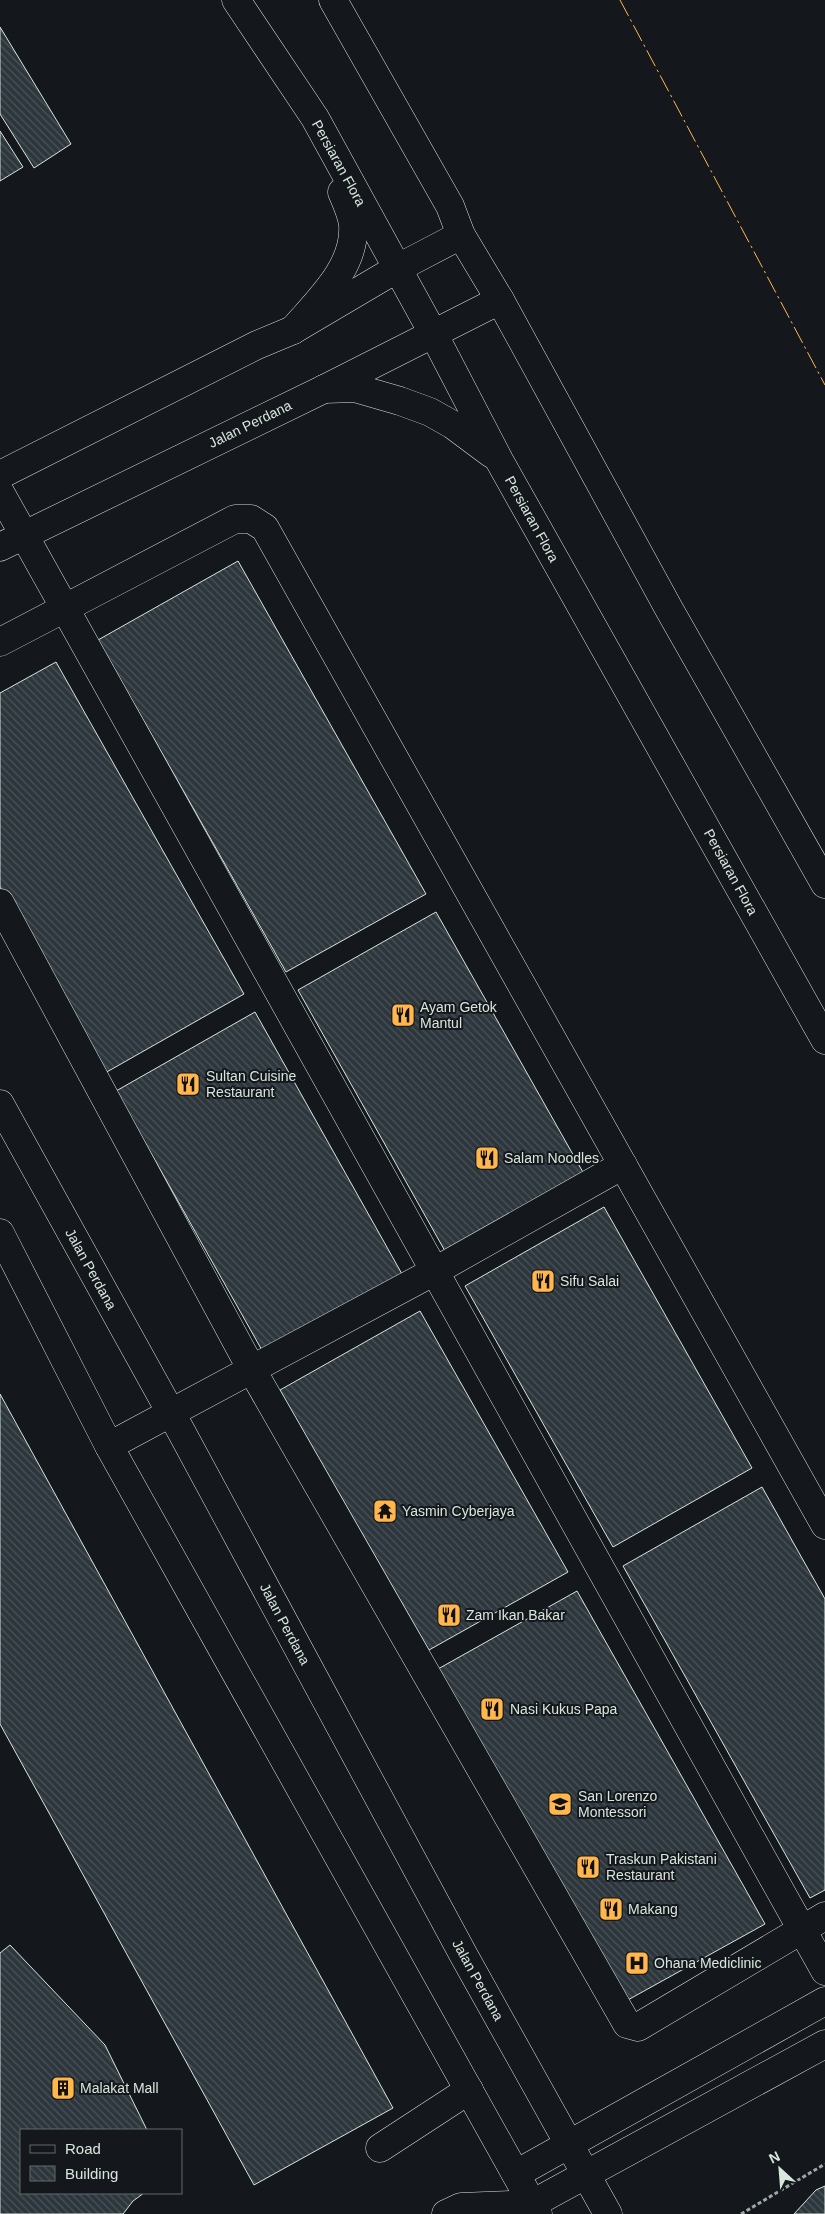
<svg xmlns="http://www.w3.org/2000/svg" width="825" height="2214" font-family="Arial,sans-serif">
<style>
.building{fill:url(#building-back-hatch);stroke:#d8e6dc}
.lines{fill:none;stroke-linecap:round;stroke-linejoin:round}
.minor-casing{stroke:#d8e6dc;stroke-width:29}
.major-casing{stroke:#d8e6dc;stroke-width:29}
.path{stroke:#9da8a2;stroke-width:3;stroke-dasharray:4 2.5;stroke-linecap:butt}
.minor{stroke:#14181c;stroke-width:28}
.major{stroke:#14181c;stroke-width:28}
.power{stroke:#ffb74d;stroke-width:1;stroke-dasharray:18 4 2.5 4;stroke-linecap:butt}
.labels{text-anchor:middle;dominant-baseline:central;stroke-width:4;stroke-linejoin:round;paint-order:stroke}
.street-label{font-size:14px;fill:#d8e6dc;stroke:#14181c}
.poi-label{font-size:14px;fill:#d8e6dc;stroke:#14181c;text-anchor:start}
</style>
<defs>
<pattern id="building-back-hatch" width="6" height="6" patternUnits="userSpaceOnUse" patternTransform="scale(1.25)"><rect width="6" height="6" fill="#2c363c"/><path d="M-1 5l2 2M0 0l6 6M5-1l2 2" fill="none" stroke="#4a5358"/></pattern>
</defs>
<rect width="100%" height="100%" fill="#14181c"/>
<g class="building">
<polygon points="0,27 71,144 34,168 0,114"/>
<polygon points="0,131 23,167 0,181"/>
<polygon points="238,561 426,894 286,972 98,640"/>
<polygon points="56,662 244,994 105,1073 0,887 0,693"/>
<polygon points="436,912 584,1174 445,1251 298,990"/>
<polygon points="255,1012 402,1274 263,1352 116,1091"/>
<polygon points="604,1207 752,1468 613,1547 465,1286"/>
<polygon points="420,1311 568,1572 429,1650 280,1390"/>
<polygon points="0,1394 393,2108 254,2185 0,1724"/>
<polygon points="762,1487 825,1599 825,1890 810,1898 623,1566"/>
<polygon points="577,1591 765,1924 626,2001 438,1669"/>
<polygon points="10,1945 105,2045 147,2130 21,2130 21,2193 144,2193 133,2201 123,2214 0,2214 0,1953"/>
<polygon points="825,2186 825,2214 794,2214 816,2190"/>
</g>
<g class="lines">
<g class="minor-casing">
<g id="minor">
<polyline points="0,475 257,345 293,330 398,268 461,235"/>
<polyline points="0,492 825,1971"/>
<polyline points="0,547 324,389 500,300"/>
<polyline points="0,642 235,519 251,519 265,528 825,1525"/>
<polyline points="0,903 252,1370 627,2024 638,2027 825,1916"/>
<polyline points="0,1104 181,1431 463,1954 608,2214"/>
<polyline points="0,1233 109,1446 538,2214"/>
<polyline points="109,1446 435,1271 623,1165"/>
<polyline points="380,2148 469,2090"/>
<polyline points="516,2174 825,2001"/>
<polyline points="446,2214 461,2207 532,2204 825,2044"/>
</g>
</g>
<g class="major-casing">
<g id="major">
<polyline points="236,0 315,118 434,335 499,460 825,1040"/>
<polyline points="333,0 450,206 461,235 500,300 669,609 825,884"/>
<path d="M293 330C318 301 356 267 353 225 352 214 346 202 342 192"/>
<polyline points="324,389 355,388 400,401 430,412 453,425 492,454"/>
</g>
</g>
<polyline class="path" points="741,2214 825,2164"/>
<use href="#minor" class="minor"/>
<use href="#major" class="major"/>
<polyline class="power" points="620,0 825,385"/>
</g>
<defs>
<g id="restaurant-square" transform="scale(1.25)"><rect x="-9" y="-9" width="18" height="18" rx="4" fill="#ffb74d" stroke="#14181c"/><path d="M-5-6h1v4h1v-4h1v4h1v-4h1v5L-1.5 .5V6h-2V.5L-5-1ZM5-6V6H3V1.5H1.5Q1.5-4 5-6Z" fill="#111"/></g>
<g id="temple-square" transform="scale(1.25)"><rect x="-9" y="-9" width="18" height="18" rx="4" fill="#ffb74d" stroke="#14181c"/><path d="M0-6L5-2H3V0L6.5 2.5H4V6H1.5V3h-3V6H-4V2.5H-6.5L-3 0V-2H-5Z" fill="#111"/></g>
<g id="school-square" transform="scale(1.25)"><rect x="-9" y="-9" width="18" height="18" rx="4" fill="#ffb74d" stroke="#14181c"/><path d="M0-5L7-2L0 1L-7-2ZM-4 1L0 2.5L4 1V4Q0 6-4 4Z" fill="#111"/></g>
<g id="hospital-square" transform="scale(1.25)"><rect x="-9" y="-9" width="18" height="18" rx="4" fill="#ffb74d" stroke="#14181c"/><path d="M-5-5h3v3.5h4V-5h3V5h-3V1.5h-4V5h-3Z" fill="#111"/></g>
<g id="building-square" transform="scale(1.25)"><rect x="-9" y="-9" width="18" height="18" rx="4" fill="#ffb74d" stroke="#14181c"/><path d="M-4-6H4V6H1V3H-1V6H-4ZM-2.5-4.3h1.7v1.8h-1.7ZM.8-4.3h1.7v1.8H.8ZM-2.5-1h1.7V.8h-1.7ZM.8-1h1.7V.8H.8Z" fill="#111"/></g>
</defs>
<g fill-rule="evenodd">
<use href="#restaurant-square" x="403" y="1015"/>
<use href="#restaurant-square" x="188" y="1084"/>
<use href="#restaurant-square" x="487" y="1158"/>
<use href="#restaurant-square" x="543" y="1281"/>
<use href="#temple-square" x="385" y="1511"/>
<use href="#restaurant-square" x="449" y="1615"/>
<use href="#restaurant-square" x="492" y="1709"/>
<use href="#school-square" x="560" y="1804"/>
<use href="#restaurant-square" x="588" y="1867"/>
<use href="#restaurant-square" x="611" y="1909"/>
<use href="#hospital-square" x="637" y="1963"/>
<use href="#building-square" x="63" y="2088"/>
</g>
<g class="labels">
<g class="street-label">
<text transform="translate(339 163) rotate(61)">Persiaran Flora</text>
<text transform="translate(250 424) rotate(-26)">Jalan Perdana</text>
<text transform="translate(532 519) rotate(61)">Persiaran Flora</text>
<text transform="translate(731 872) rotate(61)">Persiaran Flora</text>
<text transform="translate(91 1269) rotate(61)">Jalan Perdana</text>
<text transform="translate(285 1624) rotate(62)">Jalan Perdana</text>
<text transform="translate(478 1980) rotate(61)">Jalan Perdana</text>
</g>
<g class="poi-label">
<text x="420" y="1007">Ayam Getok<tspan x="420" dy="16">Mantul</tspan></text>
<text x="206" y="1076">Sultan Cuisine<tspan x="206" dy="16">Restaurant</tspan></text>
<text x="504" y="1158">Salam Noodles</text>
<text x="560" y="1281">Sifu Salai</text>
<text x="402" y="1511">Yasmin Cyberjaya</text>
<text x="466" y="1615">Zam Ikan Bakar</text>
<text x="510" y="1709">Nasi Kukus Papa</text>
<text x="578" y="1796">San Lorenzo<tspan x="578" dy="16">Montessori</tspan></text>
<text x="606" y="1859">Traskun Pakistani<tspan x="606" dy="16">Restaurant</tspan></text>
<text x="628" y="1909">Makang</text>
<text x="654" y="1963">Ohana Mediclinic</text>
<text x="80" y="2088">Malakat Mall</text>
</g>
</g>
<rect x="20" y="2129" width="162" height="65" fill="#14181c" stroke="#626a69"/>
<rect x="30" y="2145" width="25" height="8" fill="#14181c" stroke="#626a69"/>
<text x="65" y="2154" font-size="15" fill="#d8e6dc">Road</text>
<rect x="30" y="2166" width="25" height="15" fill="url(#building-back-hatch)" stroke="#626a69"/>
<text x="65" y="2179" font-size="15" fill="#d8e6dc">Building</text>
<g transform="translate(780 2169) rotate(334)" stroke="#14181c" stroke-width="4" paint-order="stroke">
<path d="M0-4L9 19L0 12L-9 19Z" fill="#d8e6dc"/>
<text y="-8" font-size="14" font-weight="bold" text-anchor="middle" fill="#d8e6dc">N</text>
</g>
</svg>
